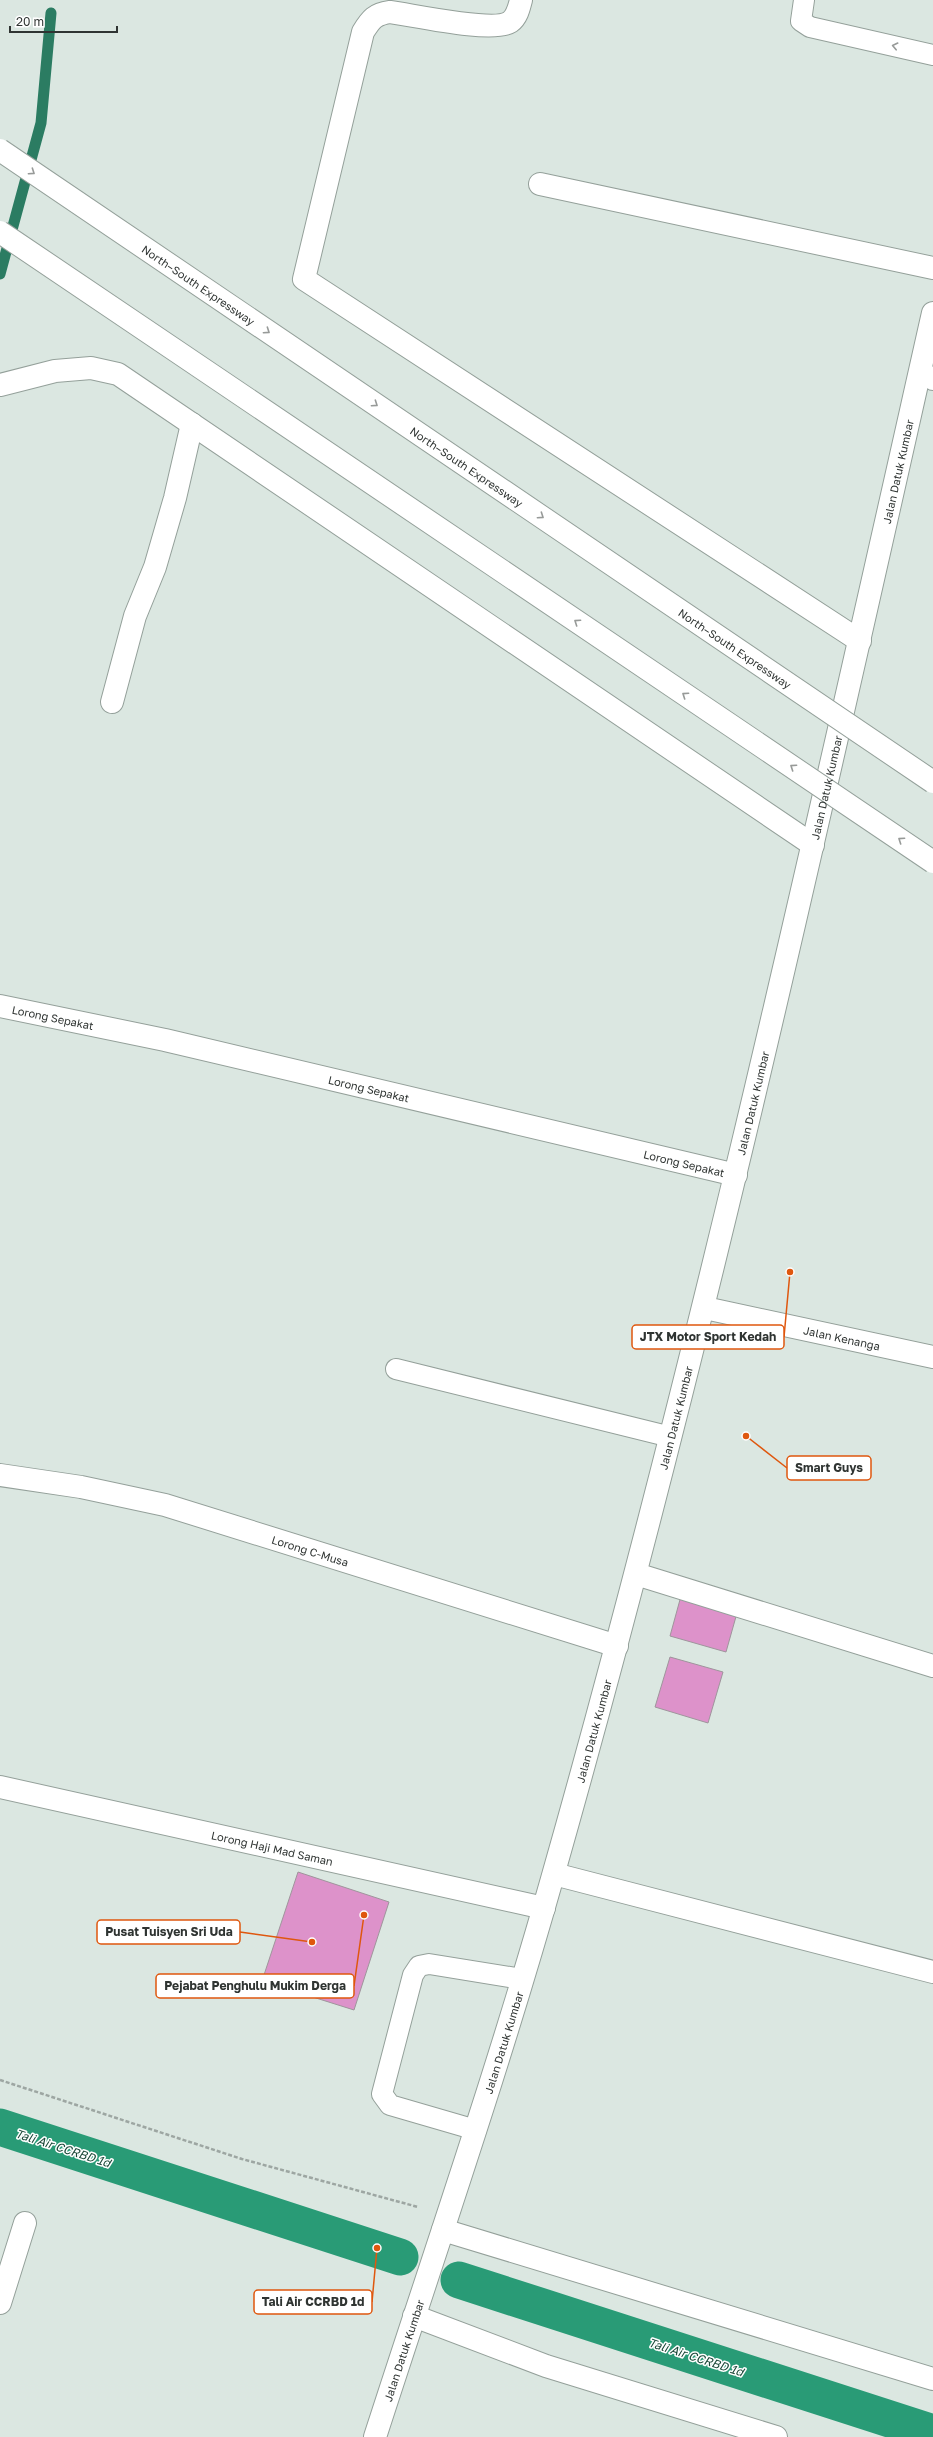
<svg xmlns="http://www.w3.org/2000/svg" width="933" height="2437" font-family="'Golos Text',sans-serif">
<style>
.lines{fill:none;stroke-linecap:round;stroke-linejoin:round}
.stream{stroke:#2b7c62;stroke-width:11}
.canal{stroke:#299b76;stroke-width:37}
.building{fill:#dd92ca;stroke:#9f959c}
.service-casing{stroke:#94a09a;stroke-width:22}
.minor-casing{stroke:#94a09a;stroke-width:24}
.secondary-casing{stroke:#94a09a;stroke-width:24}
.path{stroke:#9da6a2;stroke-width:2.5;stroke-dasharray:4 2;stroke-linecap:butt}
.service{stroke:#fff;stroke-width:20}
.minor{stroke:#fff;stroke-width:22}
.secondary{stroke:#fff;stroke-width:22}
.motorway-bridge-casing{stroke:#94a09a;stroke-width:24;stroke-linecap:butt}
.motorway-bridge{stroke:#fff;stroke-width:22}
.oneway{stroke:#979a98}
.labels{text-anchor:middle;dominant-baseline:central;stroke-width:3;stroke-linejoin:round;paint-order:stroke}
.street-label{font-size:11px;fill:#2f3432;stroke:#fff}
.water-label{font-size:12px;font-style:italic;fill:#1c4939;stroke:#fff}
.leader{fill:none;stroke:#df570e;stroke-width:1.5}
.callout-dot{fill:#df570e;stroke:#fff;stroke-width:1.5}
.callout{fill:#fff;stroke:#df570e;stroke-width:1.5}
.callout-label{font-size:12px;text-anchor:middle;font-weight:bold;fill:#2f3432}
</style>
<rect width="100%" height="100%" fill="#dbe7e1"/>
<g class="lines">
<polyline class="stream" points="0,274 41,123 51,13"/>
<g class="canal">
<polyline points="0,2127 400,2257"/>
<polyline points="459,2280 933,2433"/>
</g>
</g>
<g class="building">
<polygon points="681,1596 737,1613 726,1652 670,1636"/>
<polygon points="670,1657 723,1672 708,1723 655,1707"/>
<polygon points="298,1872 389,1902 354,2010 262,1981"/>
</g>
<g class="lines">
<g class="service-casing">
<g id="service">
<polyline points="804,0 801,21 810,27 933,55"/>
<polyline points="920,369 933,380"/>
<polyline points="396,1369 671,1437"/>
<polyline points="476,2130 390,2105 382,2094 413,1975 419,1966 429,1964 522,1979"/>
</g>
</g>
<g class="minor-casing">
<g id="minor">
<path d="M521 0C519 8 517 17 510 22 493 33 413 15 390 12 375 14 371 19 363 32L304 279 860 641"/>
<polyline points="540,184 933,268"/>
<polyline points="0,385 55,371 91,368 118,374 813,845"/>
<polyline points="112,702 135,616 155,567 175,498 192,424"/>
<path id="s1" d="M0 1006 165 1040 736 1175"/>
<path id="s2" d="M705 1308 933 1357"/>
<path id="s3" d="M0 1475 81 1487 165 1505 617 1646"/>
<polyline points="636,1574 933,1666"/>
<path id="s4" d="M0 1787 544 1908"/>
<polyline points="554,1874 933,1972"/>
<polyline points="443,2230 933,2379"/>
<polyline points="0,2303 25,2223"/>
<polyline points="414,2316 546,2366 776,2437"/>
</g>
</g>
<g class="secondary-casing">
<g id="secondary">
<path id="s5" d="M375 2437C435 2251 499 2067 552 1879 699 1362 815 837 933 313"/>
</g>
</g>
<polyline class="path" points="0,2080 242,2159 418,2207"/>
<use href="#service" class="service"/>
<use href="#minor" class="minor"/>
<use href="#secondary" class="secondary"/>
<g class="motorway-bridge-casing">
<g id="motorway-bridge">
<path id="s6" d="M0 150 933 782"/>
<polyline points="0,232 933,862"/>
</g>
</g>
<use href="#motorway-bridge" class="motorway-bridge"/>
</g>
<defs><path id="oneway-chevron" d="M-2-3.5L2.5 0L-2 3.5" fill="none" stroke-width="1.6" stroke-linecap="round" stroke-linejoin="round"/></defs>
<g class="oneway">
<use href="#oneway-chevron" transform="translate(895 46) rotate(-167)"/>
<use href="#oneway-chevron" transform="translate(32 172) rotate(34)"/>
<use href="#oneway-chevron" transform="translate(267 331) rotate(34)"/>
<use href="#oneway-chevron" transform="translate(375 404) rotate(34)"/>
<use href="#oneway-chevron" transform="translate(541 516) rotate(34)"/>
<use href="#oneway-chevron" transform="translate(577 622) rotate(-146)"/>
<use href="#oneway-chevron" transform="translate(685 695) rotate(-146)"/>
<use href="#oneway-chevron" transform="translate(793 767) rotate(-146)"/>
<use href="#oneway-chevron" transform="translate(901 840) rotate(-146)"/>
</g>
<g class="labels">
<g class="street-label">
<text stroke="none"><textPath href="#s6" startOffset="240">North–South Expressway</textPath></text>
<text stroke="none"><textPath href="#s6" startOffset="564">North–South Expressway</textPath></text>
<text stroke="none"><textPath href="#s5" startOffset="2035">Jalan Datuk Kumbar</textPath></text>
<text stroke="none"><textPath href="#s6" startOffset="888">North–South Expressway</textPath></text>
<text stroke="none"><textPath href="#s5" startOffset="1711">Jalan Datuk Kumbar</textPath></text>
<text stroke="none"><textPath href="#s1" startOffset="54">Lorong Sepakat</textPath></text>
<text stroke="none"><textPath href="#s1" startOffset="378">Lorong Sepakat</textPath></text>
<text stroke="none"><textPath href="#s5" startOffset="1387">Jalan Datuk Kumbar</textPath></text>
<text stroke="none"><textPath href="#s1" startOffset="702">Lorong Sepakat</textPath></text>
<text stroke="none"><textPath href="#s2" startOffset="140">Jalan Kenanga</textPath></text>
<text stroke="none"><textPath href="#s5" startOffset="1063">Jalan Datuk Kumbar</textPath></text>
<text stroke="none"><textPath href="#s3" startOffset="320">Lorong C-Musa</textPath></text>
<text stroke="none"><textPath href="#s5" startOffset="739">Jalan Datuk Kumbar</textPath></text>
<text stroke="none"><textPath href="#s4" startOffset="279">Lorong Haji Mad Saman</textPath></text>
<text stroke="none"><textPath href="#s5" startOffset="415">Jalan Datuk Kumbar</textPath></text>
<text stroke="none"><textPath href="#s5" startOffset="91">Jalan Datuk Kumbar</textPath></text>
</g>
<g class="water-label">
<text transform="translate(63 2148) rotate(18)">Tali Air CCRBD 1d</text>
<text transform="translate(696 2357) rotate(18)">Tali Air CCRBD 1d</text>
</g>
</g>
<path class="leader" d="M790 1272L784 1337M746 1436L787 1468M312 1942L240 1932M364 1915L354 1986M377 2248L372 2302"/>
<g class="callout-dot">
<circle cx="790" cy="1272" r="4"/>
<circle cx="746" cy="1436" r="4"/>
<circle cx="312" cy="1942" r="4"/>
<circle cx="364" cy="1915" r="4"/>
<circle cx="377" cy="2248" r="4"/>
</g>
<g class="callout">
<rect x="632" y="1325" width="152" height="24" rx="4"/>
<rect x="787" y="1456" width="84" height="24" rx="4"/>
<rect x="97" y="1920" width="143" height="24" rx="4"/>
<rect x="156" y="1974" width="198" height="24" rx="4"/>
<rect x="254" y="2290" width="118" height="24" rx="4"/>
</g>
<g class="callout-label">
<text x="708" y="1341">JTX Motor Sport Kedah</text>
<text x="829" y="1472">Smart Guys</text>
<text x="169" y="1936">Pusat Tuisyen Sri Uda</text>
<text x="255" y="1990">Pejabat Penghulu Mukim Derga</text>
<text x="313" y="2306">Tali Air CCRBD 1d</text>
</g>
<path d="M10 26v6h107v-6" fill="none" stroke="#2f3432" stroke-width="2"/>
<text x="16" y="26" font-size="12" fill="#2f3432" stroke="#ffffff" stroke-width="3" paint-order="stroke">20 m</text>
</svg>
